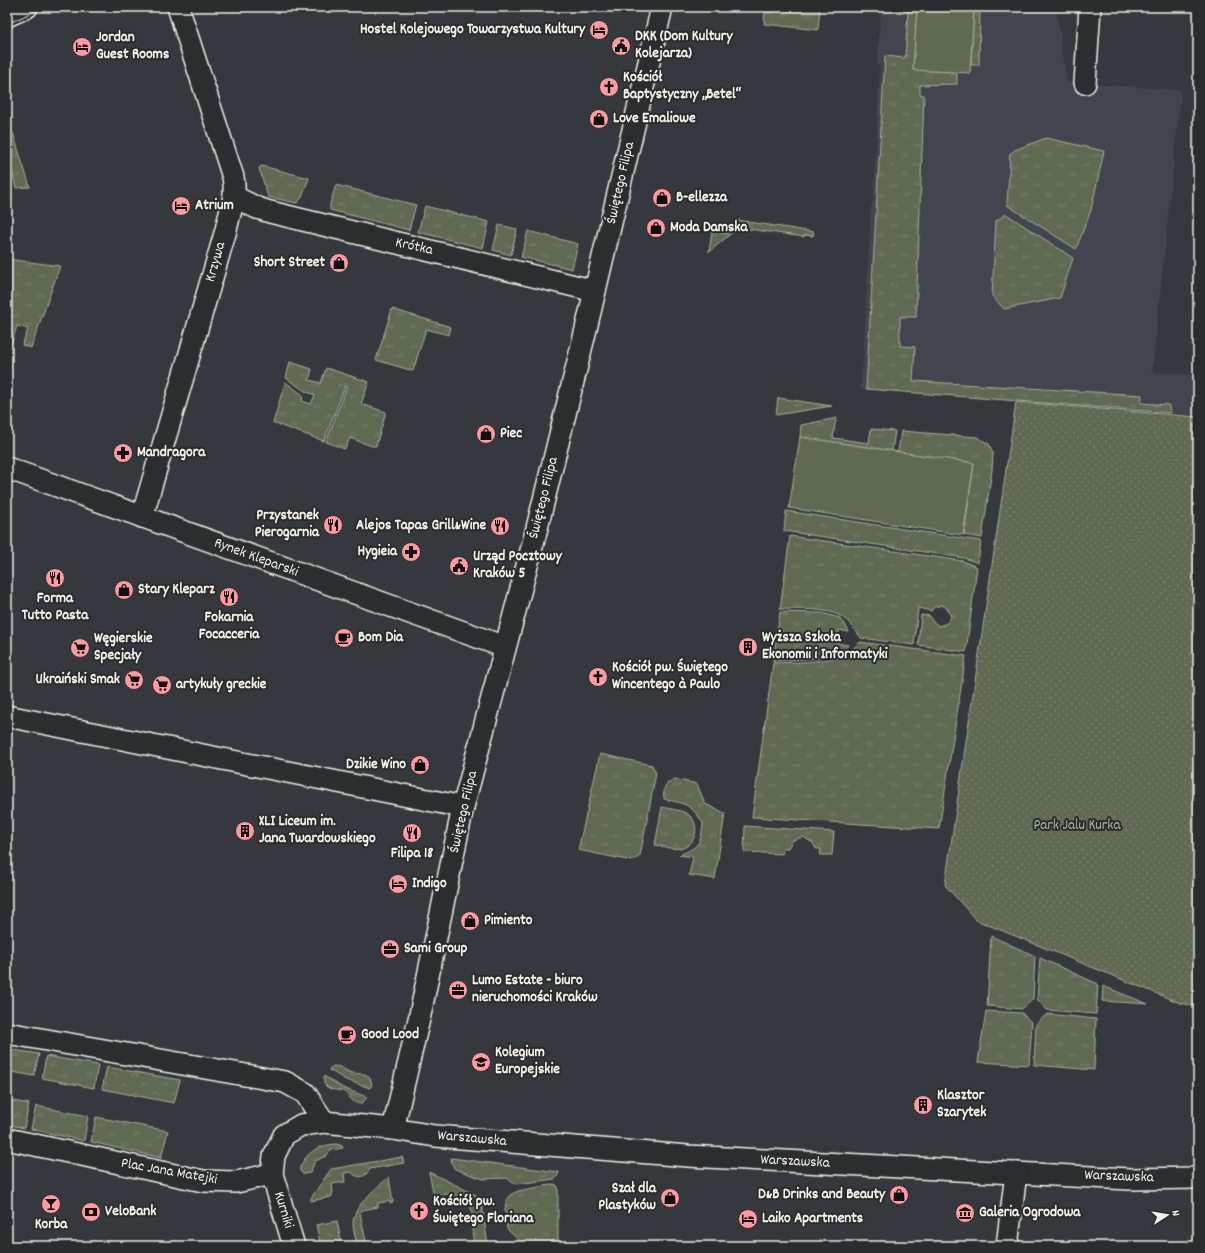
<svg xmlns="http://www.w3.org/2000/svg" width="1205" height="1253" font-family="Dekko,sans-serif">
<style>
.built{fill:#42454d}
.grass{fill:url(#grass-tufts);stroke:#a9ae9d}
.forest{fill:url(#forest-crowns);stroke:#a9ae9d}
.park{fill:url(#park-dots);stroke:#a9ae9d}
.pitch{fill:#5e6b52;stroke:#a9ae9d}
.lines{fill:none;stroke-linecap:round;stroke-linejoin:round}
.minor-casing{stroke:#f4f1e8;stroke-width:24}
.minor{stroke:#2a2d2e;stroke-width:21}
.tram{stroke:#f4f1e8;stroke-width:1}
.labels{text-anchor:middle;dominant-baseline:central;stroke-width:4;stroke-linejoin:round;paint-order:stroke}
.poi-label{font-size:15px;font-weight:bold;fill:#f4f1e8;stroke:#2a2d2e;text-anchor:start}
.street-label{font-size:15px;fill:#f4f1e8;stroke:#2a2d2e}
.park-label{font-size:15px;fill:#b0b5a4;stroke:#2a2d2e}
</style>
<defs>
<pattern id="grass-tufts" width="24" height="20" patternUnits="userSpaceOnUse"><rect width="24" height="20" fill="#5e6b52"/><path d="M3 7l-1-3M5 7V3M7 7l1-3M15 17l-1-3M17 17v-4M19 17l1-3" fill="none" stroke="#76816b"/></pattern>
<pattern id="forest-crowns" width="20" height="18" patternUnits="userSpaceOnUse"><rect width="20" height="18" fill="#5e6b52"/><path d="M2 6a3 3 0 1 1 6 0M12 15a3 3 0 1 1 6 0" fill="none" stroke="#76816b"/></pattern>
<pattern id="park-dots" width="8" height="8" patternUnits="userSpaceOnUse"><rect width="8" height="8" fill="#5e6b52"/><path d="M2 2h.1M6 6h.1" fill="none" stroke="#76816b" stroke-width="1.8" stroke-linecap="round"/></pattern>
</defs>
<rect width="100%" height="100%" fill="#35383c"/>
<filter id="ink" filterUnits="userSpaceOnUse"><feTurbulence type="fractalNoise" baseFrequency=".025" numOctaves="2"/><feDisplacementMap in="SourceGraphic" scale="8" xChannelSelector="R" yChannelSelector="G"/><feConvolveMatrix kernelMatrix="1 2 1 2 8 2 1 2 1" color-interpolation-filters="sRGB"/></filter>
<g filter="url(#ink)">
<polygon class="built" points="881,7 1056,7 1067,82 1181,90 1152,373 1198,375 1198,416 860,389 863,361 871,204 873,204 880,65 877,64"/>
<g class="grass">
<polygon points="772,7 820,7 818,30 764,24 765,12 772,13"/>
<polygon points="881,7 912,7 917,11 913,70 957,72 957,84 920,85 920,94 924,95 916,317 900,317 900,346 915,347 913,381 1142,395 1141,403 1168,405 1171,413 866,389 885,56 905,58 908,11 881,9"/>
<polygon points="974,7 980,7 979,65 971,65"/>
<polygon points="13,133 30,187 16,188 7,150 7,135"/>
<polygon points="1046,138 1104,151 1091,210 1076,249 1007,205 1010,154 1015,150"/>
<polygon points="262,166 309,178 302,197 297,203 268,197 259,168"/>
<polygon points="336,185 416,205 409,230 330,210 330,204"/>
<polygon points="425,206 489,222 483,248 418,232"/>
<polygon points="1006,214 1073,258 1060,298 1004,309 992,296 996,221"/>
<polygon points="736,220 814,232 813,236 805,235 804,237 735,227 734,231 709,252 712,231 727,234 728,227 734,227"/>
<polygon points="499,225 517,229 511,255 493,250"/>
<polygon points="528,231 578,244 572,269 521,257"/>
<polygon points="7,259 60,266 31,348 22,345 28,329 17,326 7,357"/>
<polygon points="392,309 451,327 449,335 426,329 413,371 376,360"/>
<polygon points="290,362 312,369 309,380 321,383 326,368 369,382 361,404 386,412 376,446 372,446 350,438 345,449 326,442 347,386 345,386 324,441 273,423 285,382 303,395 302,401 311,404 315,395 305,391 286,378"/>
<polygon points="778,398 832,406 776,415"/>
<polygon points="837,418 835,424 833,438 869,443 871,429 895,431 892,451 800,437 801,425"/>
<polygon points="901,431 977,437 989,444 993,454 992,470 982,538 964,535 974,463 898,452"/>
<polygon points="786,511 981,541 978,563 964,558 784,531"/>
<path d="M790 536 963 561 977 567 966 652 918 645 921 615 930 616 932 621 939 626 947 623 951 617 948 609 942 605 934 607 931 611 918 608 914 645 861 638C856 631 850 622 842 617 827 607 797 610 780 609Z"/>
<path d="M780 612 822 613 840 618V620L845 624 849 632 839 630 837 643 848 645C845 650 839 652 834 653V655L819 658 773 661Z"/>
<path d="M860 642 966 656 939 829 752 817 773 663C793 662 827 663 845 654 851 651 856 646 860 642Z"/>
<polygon points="600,754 652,765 656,773 640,856 632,861 578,850"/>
<path d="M674 779 697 784 705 804 725 813 715 879 689 875 693 857 679 855C699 847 701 843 703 823 690 803 685 804 664 799 663 789 664 784 674 779Z"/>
<path d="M662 807C670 809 682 810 689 815 700 824 697 843 683 848 674 850 664 847 655 845Z"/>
<polygon points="745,826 834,832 832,855 820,855 821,849 816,849 813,843 803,837 793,840 788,848 783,848 782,854 744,852"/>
<polygon points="991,936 1035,956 1033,999 1022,1009 987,1006"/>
<polygon points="1040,958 1098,984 1096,1014 1047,1010 1037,999"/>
<polygon points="1103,986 1148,1004 1102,1001"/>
<polygon points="986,1011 1022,1013 1032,1023 1029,1065 978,1062"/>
<polygon points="1047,1014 1096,1019 1094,1070 1034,1065 1036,1024"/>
<polygon points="7,1049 39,1054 34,1076 7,1071"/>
<polygon points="46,1056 98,1065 94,1088 42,1078"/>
<path d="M334 1066C341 1066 343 1069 349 1072 360 1076 369 1069 372 1085L370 1088 346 1080 329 1070 330 1068Z"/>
<path d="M324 1076 343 1088 367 1097C358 1113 351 1097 343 1091 335 1090 329 1090 324 1084Z"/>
<polygon points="7,1100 29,1104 24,1128 7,1124"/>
<polygon points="36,1106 88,1116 84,1141 31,1129"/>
<polygon points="96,1117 168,1131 161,1158 91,1142"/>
<path d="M337 1144 342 1146 343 1148 331 1150 326 1156 315 1161 310 1173 303 1174 300 1171V1167C308 1151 319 1145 337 1144Z"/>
<path d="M402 1157 404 1163 370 1169C365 1178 358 1179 351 1172L344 1173 345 1182 332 1184 333 1193 331 1197 311 1201V1198L331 1169Z"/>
<polygon points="451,1158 559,1172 557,1177 555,1179 516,1184 507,1178 483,1179 455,1169 452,1164"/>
<path d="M429 1172 476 1195 482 1204 488 1246H474L471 1222C474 1214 470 1200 465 1194L450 1197 448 1194 438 1195V1196L434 1197Z"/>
<path d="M389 1177 393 1203 390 1204V1201L378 1203V1207L362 1210 360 1213 367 1246H357C356 1239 353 1231 353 1224 353 1205 376 1189 389 1177Z"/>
<polygon points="555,1184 558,1187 558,1246 525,1246 507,1229 505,1210 506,1202 510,1195 518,1191"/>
<polygon points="337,1221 342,1246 321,1246 316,1225"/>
</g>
<polygon class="forest" points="107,1067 180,1080 174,1103 102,1089"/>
<polygon class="park" points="1016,402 1198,417 1198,1007 1180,1003 976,920 945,885"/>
<g class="pitch">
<polygon points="917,7 974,7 970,73 913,70"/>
<polygon points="800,437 974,463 963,535 789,508"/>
</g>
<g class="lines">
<g class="minor-casing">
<g id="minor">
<polyline points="7,16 27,7"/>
<polyline points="1085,83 1090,7"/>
<polyline points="235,197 257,208 270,212 595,291"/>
<polyline points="7,468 505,647"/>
<path d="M142 517 226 230C230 210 237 197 233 177L178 7"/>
<polyline points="7,716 463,807"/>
<polyline points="7,1033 285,1082 305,1093 324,1122"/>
<polyline points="393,1129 420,1015 463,807 537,528 586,329 662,7"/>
<polyline points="7,1139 203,1181 236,1182 272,1174"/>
<polyline points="294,1246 272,1174 274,1156 284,1135 301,1125 324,1122 393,1129 435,1136 688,1156 1129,1179 1198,1178"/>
<polyline points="1007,1246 1016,1173"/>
</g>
</g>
<use href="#minor" class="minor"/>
<g class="tram">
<polyline points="7,9 10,7"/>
<polyline points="7,24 44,7"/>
</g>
</g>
</g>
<defs>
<g id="hotel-disc" transform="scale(1)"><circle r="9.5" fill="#ff9aa2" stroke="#2a2d2e"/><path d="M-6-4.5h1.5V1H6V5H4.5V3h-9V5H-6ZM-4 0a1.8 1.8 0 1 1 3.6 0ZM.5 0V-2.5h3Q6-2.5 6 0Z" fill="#111"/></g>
<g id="civic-disc" transform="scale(1)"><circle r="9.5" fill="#ff9aa2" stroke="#2a2d2e"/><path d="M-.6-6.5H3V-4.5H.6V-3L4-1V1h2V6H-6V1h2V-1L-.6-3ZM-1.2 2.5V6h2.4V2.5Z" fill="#111"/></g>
<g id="church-disc" transform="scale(1)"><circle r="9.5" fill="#ff9aa2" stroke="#2a2d2e"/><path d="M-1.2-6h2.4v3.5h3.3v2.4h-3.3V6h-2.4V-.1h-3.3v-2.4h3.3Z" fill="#111"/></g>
<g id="shop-disc" transform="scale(1)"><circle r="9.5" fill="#ff9aa2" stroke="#2a2d2e"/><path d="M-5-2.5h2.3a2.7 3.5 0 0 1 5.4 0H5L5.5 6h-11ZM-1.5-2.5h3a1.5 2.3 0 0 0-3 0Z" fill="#111"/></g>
<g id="pharmacy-disc" transform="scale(1)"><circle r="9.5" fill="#ff9aa2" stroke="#2a2d2e"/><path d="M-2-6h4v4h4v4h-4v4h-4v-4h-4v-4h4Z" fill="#111"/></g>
<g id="restaurant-disc" transform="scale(1)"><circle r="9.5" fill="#ff9aa2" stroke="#2a2d2e"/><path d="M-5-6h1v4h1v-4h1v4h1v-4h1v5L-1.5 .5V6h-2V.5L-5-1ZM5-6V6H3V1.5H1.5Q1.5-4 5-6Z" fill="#111"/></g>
<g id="cafe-disc" transform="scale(1)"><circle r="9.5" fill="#ff9aa2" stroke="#2a2d2e"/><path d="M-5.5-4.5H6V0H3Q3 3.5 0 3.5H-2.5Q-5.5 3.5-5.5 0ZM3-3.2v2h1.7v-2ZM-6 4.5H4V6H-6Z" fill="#111"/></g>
<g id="building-disc" transform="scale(1)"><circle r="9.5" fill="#ff9aa2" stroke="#2a2d2e"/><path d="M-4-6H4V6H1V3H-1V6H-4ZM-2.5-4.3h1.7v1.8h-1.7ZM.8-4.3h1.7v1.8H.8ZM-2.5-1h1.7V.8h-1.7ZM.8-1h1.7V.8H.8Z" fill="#111"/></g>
<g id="supermarket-disc" transform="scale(1)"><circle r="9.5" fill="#ff9aa2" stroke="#2a2d2e"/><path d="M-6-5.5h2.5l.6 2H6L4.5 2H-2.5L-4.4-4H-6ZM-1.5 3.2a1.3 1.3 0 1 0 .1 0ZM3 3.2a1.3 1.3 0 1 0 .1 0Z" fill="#111"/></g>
<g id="office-disc" transform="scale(1)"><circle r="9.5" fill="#ff9aa2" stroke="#2a2d2e"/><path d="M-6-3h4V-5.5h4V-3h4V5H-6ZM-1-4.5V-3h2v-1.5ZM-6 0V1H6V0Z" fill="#111"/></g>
<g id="school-disc" transform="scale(1)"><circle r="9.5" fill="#ff9aa2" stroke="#2a2d2e"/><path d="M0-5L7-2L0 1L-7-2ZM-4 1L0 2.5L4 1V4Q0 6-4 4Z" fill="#111"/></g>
<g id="bar-disc" transform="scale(1)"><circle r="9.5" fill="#ff9aa2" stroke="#2a2d2e"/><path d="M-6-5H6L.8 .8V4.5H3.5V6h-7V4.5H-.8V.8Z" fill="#111"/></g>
<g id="bank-disc" transform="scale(1)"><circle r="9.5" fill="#ff9aa2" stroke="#2a2d2e"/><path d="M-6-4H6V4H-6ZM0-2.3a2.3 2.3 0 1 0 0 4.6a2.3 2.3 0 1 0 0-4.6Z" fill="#111"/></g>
<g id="museum-disc" transform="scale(1)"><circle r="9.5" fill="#ff9aa2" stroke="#2a2d2e"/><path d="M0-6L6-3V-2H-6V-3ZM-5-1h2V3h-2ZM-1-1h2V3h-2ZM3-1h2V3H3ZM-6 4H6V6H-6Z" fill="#111"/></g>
</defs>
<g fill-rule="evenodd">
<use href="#hotel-disc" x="599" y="30"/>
<use href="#civic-disc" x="621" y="46"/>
<use href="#hotel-disc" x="82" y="47"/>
<use href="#church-disc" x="609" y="87"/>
<use href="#shop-disc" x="599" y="119"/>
<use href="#shop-disc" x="662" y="198"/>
<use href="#hotel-disc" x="181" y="206"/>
<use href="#shop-disc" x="656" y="228"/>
<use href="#shop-disc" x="339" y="263"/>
<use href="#shop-disc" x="486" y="434"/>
<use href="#pharmacy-disc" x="123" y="453"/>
<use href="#restaurant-disc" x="333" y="525"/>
<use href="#restaurant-disc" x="500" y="526"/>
<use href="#pharmacy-disc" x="411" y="552"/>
<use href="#civic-disc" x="459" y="566"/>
<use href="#restaurant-disc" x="55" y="578"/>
<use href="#shop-disc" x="124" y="590"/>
<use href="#restaurant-disc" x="229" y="597"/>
<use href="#cafe-disc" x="344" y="638"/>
<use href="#building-disc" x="748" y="647"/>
<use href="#supermarket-disc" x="80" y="648"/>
<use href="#church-disc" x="598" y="677"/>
<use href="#supermarket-disc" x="134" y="680"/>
<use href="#supermarket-disc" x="162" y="685"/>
<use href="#shop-disc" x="420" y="765"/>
<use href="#building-disc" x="245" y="831"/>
<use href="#restaurant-disc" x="412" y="833"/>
<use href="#hotel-disc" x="398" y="884"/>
<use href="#shop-disc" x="470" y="921"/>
<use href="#office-disc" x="390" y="949"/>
<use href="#office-disc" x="458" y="990"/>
<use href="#cafe-disc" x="347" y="1035"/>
<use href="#school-disc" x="481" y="1062"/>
<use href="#building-disc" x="923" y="1105"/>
<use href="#shop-disc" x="899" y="1195"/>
<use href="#shop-disc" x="670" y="1198"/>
<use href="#bar-disc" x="51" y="1204"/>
<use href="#church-disc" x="419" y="1211"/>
<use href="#bank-disc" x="91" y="1212"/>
<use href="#museum-disc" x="965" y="1213"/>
<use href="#hotel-disc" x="748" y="1219"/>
</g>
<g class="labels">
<g class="poi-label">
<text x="585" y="30" text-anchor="end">Hostel Kolejowego Towarzystwa Kultury</text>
<text x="635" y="37">DKK (Dom Kultury<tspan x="635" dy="17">Kolejarza)</tspan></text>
<text x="96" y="38">Jordan<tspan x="96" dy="17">Guest Rooms</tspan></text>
<text x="623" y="78">Kościół<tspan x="623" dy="17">Baptystyczny „Betel“</tspan></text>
<text x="613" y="119">Love Emaliowe</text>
<text x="676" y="198">B-ellezza</text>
<text x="195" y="206">Atrium</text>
<text x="670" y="228">Moda Damska</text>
<text x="325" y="263" text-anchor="end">Short Street</text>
<text x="500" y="434">Piec</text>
<text x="137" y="453">Mandragora</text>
<text x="319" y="516" text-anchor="end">Przystanek<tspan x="319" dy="17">Pierogarnia</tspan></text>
<text x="486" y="526" text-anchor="end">Alejos Tapas Grill&amp;Wine</text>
<text x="397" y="552" text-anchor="end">Hygieia</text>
<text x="473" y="557">Urząd Pocztowy<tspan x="473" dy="17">Kraków 5</tspan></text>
<text x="138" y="590">Stary Kleparz</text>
<text x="55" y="599" text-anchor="middle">Forma<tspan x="55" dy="17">Tutto Pasta</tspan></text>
<text x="229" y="618" text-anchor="middle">Fokarnia<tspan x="229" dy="17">Focacceria</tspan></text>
<text x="358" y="638">Bom Dia</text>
<text x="762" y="638">Wyższa Szkoła<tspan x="762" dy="17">Ekonomii i Informatyki</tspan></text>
<text x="94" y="639">Węgierskie<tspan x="94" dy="17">Specjały</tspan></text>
<text x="612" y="668">Kościół pw. Świętego<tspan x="612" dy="17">Wincentego à Paulo</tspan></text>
<text x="120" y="680" text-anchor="end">Ukraiński Smak</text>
<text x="176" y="685">artykuły greckie</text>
<text x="406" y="765" text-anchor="end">Dzikie Wino</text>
<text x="259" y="822">XLI Liceum im.<tspan x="259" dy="17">Jana Twardowskiego</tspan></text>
<text x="412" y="854" text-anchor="middle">Filipa 18</text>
<text x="412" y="884">Indigo</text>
<text x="484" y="921">Pimiento</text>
<text x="404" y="949">Sami Group</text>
<text x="472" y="981">Lumo Estate - biuro<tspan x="472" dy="17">nieruchomości Kraków</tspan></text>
<text x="361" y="1035">Good Lood</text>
<text x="495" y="1053">Kolegium<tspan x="495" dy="17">Europejskie</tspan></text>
<text x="937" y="1096">Klasztor<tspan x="937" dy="17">Szarytek</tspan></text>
<text x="656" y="1189" text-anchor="end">Szał dla<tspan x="656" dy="17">Plastyków</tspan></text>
<text x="885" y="1195" text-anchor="end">D&amp;B Drinks and Beauty</text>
<text x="433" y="1202">Kościół pw.<tspan x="433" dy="17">Świętego Floriana</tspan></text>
<text x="105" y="1212">VeloBank</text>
<text x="979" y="1213">Galeria Ogrodowa</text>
<text x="762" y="1219">Laiko Apartments</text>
<text x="51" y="1225" text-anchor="middle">Korba</text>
</g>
<g class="street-label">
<text transform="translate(621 183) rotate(-77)">Świętego Filipa</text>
<text transform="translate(414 247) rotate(13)">Krótka</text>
<text transform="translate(216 262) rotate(-74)">Krzywa</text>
<text transform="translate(544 498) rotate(-76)">Świętego Filipa</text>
<text transform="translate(256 558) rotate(20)">Rynek Kleparski</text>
<text transform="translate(464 812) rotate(-77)">Świętego Filipa</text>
<text transform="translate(472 1139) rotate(5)">Warszawska</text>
<text transform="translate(795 1162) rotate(3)">Warszawska</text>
<text transform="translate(169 1172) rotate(10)">Plac Jana Matejki</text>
<text transform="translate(1119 1177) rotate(2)">Warszawska</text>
<text transform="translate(283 1210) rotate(73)">Kurniki</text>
</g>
<g class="park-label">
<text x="1077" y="826">Park Jalu Kurka</text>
</g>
</g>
<rect width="1205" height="1253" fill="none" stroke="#2a2d2e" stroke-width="24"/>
<rect x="12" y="12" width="1181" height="1229" fill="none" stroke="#f4f1e8" stroke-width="1.5" filter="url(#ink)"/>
<g transform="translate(1167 1215) rotate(78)" stroke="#2a2d2e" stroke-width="3" paint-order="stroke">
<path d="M0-3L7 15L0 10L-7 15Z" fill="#f4f1e8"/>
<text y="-6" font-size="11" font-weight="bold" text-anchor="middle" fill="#f4f1e8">N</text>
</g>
</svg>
